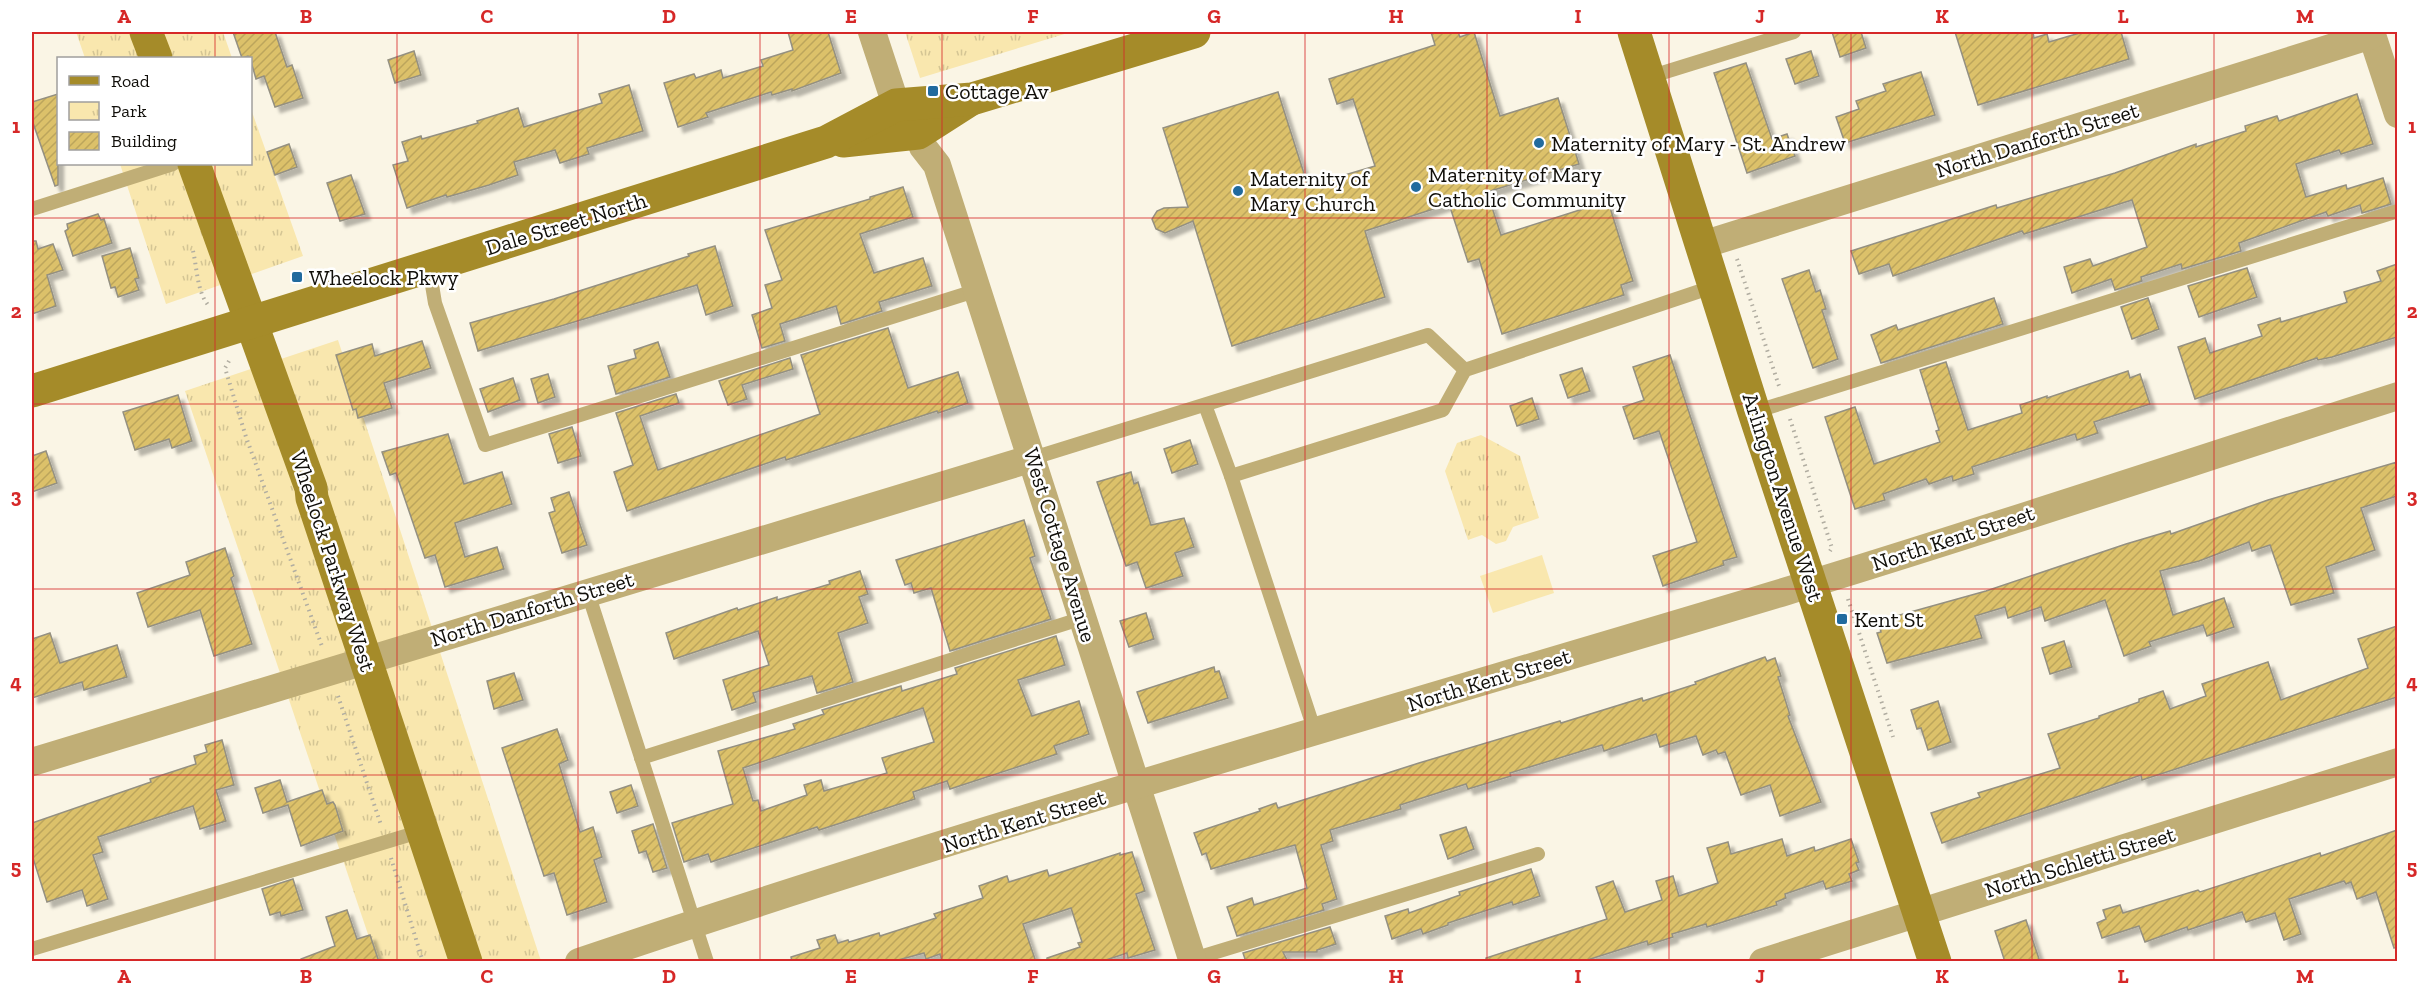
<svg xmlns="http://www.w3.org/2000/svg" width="2429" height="993" font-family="'Zilla Slab',serif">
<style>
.grass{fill:#f9e7ae}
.park{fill:url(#park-tufts)}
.building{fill:url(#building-hatch);stroke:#949081;stroke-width:1.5;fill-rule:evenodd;filter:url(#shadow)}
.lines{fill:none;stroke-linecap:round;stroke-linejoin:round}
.path{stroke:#b1ada1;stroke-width:4;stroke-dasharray:1.5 4.5;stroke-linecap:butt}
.lane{stroke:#c0ae76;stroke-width:14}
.street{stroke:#c0ae76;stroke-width:28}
.secondary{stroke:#a58b29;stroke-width:33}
.grid{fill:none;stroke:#d62828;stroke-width:1.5;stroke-opacity:0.55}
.poi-dot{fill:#216a9e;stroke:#fff;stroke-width:2}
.labels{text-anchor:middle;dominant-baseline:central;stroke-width:5;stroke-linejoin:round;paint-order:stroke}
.poi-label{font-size:22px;fill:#110f0a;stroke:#fff;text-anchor:start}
.street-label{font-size:22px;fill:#110f0a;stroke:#fff}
.neatline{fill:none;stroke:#d62828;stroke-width:2}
.grid-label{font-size:20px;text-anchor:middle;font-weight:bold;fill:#d62828}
</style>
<defs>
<pattern id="park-tufts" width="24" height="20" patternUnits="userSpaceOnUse" patternTransform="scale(1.5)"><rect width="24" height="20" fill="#f9e7ae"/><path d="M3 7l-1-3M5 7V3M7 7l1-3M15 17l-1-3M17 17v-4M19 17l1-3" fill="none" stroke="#d4c594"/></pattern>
<pattern id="building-hatch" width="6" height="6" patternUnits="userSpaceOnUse" patternTransform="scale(1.5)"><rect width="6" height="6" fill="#dcc16a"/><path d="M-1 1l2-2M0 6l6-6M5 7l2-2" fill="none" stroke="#bca55b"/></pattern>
<filter id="shadow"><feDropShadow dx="5.5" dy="5.5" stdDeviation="1.5" flood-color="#0004"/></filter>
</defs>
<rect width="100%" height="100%" fill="#faf5e5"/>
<polygon class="grass" points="1542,555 1554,593 1493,613 1480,576"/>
<g class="park">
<polygon points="76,32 223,32 232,58 85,58"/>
<polygon points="905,32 1071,32 920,78"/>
<polygon points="251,109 303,256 166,304 120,164 250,164"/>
<polygon points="338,340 541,961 377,961 185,391"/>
<polygon points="1481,435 1520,456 1539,518 1513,527 1506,541 1496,544 1482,535 1468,540 1445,471 1457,443"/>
</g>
<g class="building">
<polygon points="233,32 275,32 287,67 292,65 303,98 275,107 264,76 256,79 250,58 248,56 242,58"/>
<polygon points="788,32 828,32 841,73 792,91 792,89 772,95 771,92 706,113 708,117 678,127 664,83 694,74 696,78 721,70 723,78 763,66 761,60 793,50"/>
<polygon points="1431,32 1458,32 1460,37 1474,32 1500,116 1558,98 1579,164 1487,192 1501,235 1608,201 1633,281 1621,285 1624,295 1502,334 1479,259 1468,262 1449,204 1365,231 1385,297 1232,346 1193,221 1165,233 1156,229 1152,219 1157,211 1164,208 1188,207 1163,128 1278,92 1308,186 1375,166 1353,99 1337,104 1329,79 1435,45"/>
<polygon points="1832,32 1861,32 1866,48 1840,57"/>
<polygon points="1955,32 2033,32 2034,38 2047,34 2049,42 2083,32 2121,32 2129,59 1978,105"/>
<polygon points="414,51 421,75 395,83 388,60"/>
<polygon points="1811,51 1819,76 1795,84 1786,59"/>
<polygon points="1746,63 1772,139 1787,134 1795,156 1747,173 1714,73"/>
<polygon points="1921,72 1935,115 1845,143 1836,117 1859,109 1856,101 1886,91 1883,84"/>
<polygon points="629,85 643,131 587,148 589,154 560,163 555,150 514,162 518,175 489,185 447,197 446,195 407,208 393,165 408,161 402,142 421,136 422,139 478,123 477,121 518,108 524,127 602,103 599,94"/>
<polygon points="58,94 58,185 55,186 32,120 32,102"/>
<polygon points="2357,94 2373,144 2341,154 2339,150 2296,164 2306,197 2346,185 2347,189 2383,178 2391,204 2362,213 2360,205 2328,216 2326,212 2239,243 2241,251 2182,269 2181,264 2141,277 2142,281 2115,290 2111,279 2072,293 2064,267 2090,259 2093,266 2147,247 2132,200 2024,234 2022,231 1893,276 1889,264 1859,274 1851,251 1996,205 1997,208 2115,173 2196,144 2196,147 2246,131 2245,126 2277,116 2279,121"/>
<polygon points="289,144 297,167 275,175 267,152"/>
<polygon points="351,175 365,214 340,221 327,183"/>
<polygon points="903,187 913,217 860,234 874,273 923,258 932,286 879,302 882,311 841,324 836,306 780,324 785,341 762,348 752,315 772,308 765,285 782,280 765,230 870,199 870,197"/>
<polygon points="98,214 101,220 104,219 112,243 73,256 65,231 68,229 67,224"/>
<polygon points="32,241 36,241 38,249 53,244 63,270 47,275 56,306 32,314"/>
<polygon points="715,246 733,306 706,315 697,285 478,351 470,323 554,299 689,256 688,254"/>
<polygon points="130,248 139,278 135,279 139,290 118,297 115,287 111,288 102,256"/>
<polygon points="2397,264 2397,337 2332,357 2318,360 2317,358 2195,399 2178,347 2205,338 2210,353 2262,336 2258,325 2280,318 2281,322 2345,303 2347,302 2344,292 2381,281 2377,271"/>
<polygon points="2247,268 2257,297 2199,317 2188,286"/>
<polygon points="1809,270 1816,292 1820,290 1826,309 1822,310 1838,359 1813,368 1782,279"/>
<polygon points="1994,298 2003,324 1881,363 1871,335 1896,325 1898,330"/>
<polygon points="2148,298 2159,329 2132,339 2121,307"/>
<polygon points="888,328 908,388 958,372 968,403 938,413 937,411 786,460 785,457 627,511 614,472 633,465 616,413 676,394 679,403 640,416 658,470 820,414 801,355"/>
<polygon points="422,341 431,368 384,383 392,408 358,418 356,409 353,410 336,355 372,344 375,356"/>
<polygon points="658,342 670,377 616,394 608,366 636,358 634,350"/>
<polygon points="1670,355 1737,557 1723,561 1724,565 1663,586 1653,556 1697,542 1659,431 1634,439 1623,407 1644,400 1633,367"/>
<polygon points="790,358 793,369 742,385 747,399 728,405 719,381"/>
<polygon points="1946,362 1968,430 2022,413 2020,405 2047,396 2047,398 2128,371 2130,378 2140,374 2150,404 2094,422 2098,433 2077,440 2075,434 1972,467 1974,474 1953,481 1952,476 1929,484 1926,479 1883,494 1885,500 1855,509 1825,417 1855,407 1874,464 1940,442 1936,431 1939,430 1920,370"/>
<polygon points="1582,368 1590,391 1568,398 1560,375"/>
<polygon points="548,374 555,397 538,403 531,379"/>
<polygon points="513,378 520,400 488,412 480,389"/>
<polygon points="178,395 192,441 172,448 169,439 135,450 123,412"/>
<polygon points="1532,398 1539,419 1517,426 1510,406"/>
<polygon points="572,427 581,456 558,463 549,434"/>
<polygon points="448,434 464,484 502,472 512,504 455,523 465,557 497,547 504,569 445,587 435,555 425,558 396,473 390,475 382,452"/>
<polygon points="1190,440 1198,464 1172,473 1164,449"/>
<polygon points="46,451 57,483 32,492 32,456"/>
<polygon points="2397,462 2397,496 2361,508 2375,550 2326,567 2334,593 2291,605 2270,545 2252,551 2249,542 2199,561 2160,571 2173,615 2224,598 2234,627 2207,636 2203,625 2149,642 2151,646 2124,656 2105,600 2045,621 2041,607 2008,618 2005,607 1975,616 1982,638 1887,663 1877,633 1881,632 1878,621 1986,591 2126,544 2170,531 2171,534 2268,500"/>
<polygon points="1131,472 1134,484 1138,482 1151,525 1184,518 1194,547 1175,553 1183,576 1146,588 1137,562 1126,566 1097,482"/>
<polygon points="569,492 587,545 562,553 549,513 555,511 551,498"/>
<polygon points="1024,520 1035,556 1030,558 1051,619 950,651 931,588 914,593 911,583 905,585 896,560"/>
<polygon points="225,548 234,576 231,578 252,644 214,656 200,610 148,627 137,593 190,575 186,562"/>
<polygon points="860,571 868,594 859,597 868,623 838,633 853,682 817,693 812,676 753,693 756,702 732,710 723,680 769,665 758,631 674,659 666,633 737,608 738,610 777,597 777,600 830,584 829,581"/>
<polygon points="1146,613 1154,639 1129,647 1120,621"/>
<polygon points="2397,626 2397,697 2142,780 2141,775 1942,843 1931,813 1980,797 1978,793 2060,768 2048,734 2099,718 2099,716 2139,702 2139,699 2163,691 2170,709 2206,696 2202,684 2268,662 2281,700 2368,668 2358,639"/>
<polygon points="50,633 60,663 117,645 127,677 84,690 82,682 32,698 32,639"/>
<path d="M1056 636 1065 665 1018 680 1032 716 1079 701 1089 734 1054 746 1057 754 950 789 947 781 913 792 915 799 819 830 817 827 711 862 708 854 684 862 672 823 733 804 718 751 795 729 793 724 824 714 822 710 901 686 902 691 957 674 955 668ZM923 708 934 742 882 758 887 773 824 791 821 780 804 785 807 795 761 811 758 800 753 801 743 768Z"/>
<polygon points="2064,641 2072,667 2050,674 2042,648"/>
<polygon points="1765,657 1767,661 1775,658 1781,676 1778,677 1790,715 1788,716 1821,802 1780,816 1770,785 1741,795 1725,752 1718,754 1716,750 1703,755 1696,736 1660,747 1656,734 1604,751 1602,745 1510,773 1511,776 1468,789 1466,784 1400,805 1401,809 1330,830 1333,841 1321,845 1337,899 1322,904 1324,910 1237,936 1227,907 1252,898 1254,905 1307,888 1295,845 1211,869 1206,853 1202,855 1194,833 1260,811 1259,809 1276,803 1278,808 1419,763 1560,721 1561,723 1642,698 1643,701 1696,684 1695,682"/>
<polygon points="1214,667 1215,672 1219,671 1228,698 1148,723 1137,692"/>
<polygon points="514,673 523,700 494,709 487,681"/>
<polygon points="1938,701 1951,742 1928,750 1921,728 1917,729 1911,710"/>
<polygon points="557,729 568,760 559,764 580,832 593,827 602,857 594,860 607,902 567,915 554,873 544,876 502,748"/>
<polygon points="222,740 234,785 216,790 226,821 200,829 193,806 98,837 103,852 93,855 108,899 87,906 82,890 47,902 32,855 32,823 151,782 150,779 196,764 194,756 207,752 205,745"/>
<polygon points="280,780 287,802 322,790 327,804 333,802 335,805 343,831 301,846 288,805 263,813 255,788"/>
<polygon points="631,785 638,806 617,813 610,792"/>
<polygon points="653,824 667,868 653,872 646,851 639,853 632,831"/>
<polygon points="1466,827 1474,849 1448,859 1440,835"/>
<polygon points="2397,830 2397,947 2394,948 2376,892 2357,899 2351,882 2346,884 2344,881 2289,899 2301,934 2284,940 2275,913 2246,922 2242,912 2188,930 2187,927 2145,942 2139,926 2102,938 2097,923 2106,919 2103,910 2120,905 2123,913 2198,890 2200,892 2320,853 2321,856"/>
<polygon points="1782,839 1787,856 1814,847 1815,851 1851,839 1859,862 1856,863 1859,870 1849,874 1852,881 1826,889 1823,881 1785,894 1786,898 1776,902 1777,905 1707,927 1706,924 1672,934 1673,937 1648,945 1647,941 1581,962 1486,962 1486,958 1607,919 1596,887 1613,881 1625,912 1662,900 1656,881 1673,876 1679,896 1718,883 1707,848 1728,842 1731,854"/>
<polygon points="1132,852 1145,891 1136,894 1155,950 1128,958 1127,953 1100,962 1047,962 1047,958 1080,947 1078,943 1082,942 1071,908 1023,924 1036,962 942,962 940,954 926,959 924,953 891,962 792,962 791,957 820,948 817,940 835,935 838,943 848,940 849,942 879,933 880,936 936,918 934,914 983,898 979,886 1007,876 1009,882 1047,870 1049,876 1120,853 1120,855"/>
<polygon points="1531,869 1540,896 1513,905 1512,902 1448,923 1448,925 1423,934 1421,929 1392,939 1385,916 1408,909 1409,913 1460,895 1459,892"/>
<polygon points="293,879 303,910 281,916 280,912 270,915 262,889"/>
<polygon points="347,910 357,939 370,935 379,962 301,962 301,959 335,946 326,917"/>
<polygon points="2026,920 2040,962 2005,962 1995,931"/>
<polygon points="1330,927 1336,944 1317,950 1317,952 1283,952 1288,962 1246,962 1243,953"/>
</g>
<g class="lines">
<g class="path">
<path d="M193 251C197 267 197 293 209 306"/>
<polyline points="1737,259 1779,386"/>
<polyline points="229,361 225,368 246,437 323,649"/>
<polyline points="1790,419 1832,548 1830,551"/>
<polyline points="1848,599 1893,737"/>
<polyline points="338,696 381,825"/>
<polyline points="391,858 423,962"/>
</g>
<g class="lane">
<polyline points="1649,77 1794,32"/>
<polyline points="32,209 173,164"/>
<polyline points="429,267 435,303 485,445 978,290"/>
<polyline points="1205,405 1231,476"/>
<polyline points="1754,412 2398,211"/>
<polyline points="1033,458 1428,335 1465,370"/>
<polyline points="588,593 707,962"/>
<polyline points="1315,732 1231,476 1443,410 1465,370 1715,286"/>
<polyline points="641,758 1083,618"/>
<polyline points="32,949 422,831"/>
<polyline points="1190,960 1538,854"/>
</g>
<g class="street">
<polyline points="872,32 896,105"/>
<polyline points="2371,32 2398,114"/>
<polyline points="918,133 923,147 937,165 1193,962"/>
<polyline points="1702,245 2372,35"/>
<polyline points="32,762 1033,458"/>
<path d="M579 962C978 827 1384 712 1787 591 1991 529 2194 461 2398 396"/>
<polyline points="1763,962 2398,762"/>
</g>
<g class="secondary">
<polyline points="146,32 156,58"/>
<polyline points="1634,32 1754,412 1935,962"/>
<polyline points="843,141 918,133 968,101"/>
<polyline points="194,164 311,488 312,498 466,962"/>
<polyline points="32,391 826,142 896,105 972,99 1194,32"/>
</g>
</g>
<path class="grid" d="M215 32V58M397 32V962M578 32V962M760 32V962M942 32V962M1124 32V962M1305 32V962M1487 32V962M1669 32V962M1851 32V962M2032 32V962M2214 32V962M215 164V962M32 218H2398M32 404H2398M32 589H2398M32 775H2398"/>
<g class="poi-dot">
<rect x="927" y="85" width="12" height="12" rx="3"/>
<circle cx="1539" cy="143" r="6"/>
<circle cx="1416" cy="187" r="6"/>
<circle cx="1238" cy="191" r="6"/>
<rect x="291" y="271" width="12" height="12" rx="3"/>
<rect x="1836" y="613" width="12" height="12" rx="3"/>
</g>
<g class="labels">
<g class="poi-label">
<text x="945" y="91">Cottage Av</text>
<text x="1551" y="143">Maternity of Mary - St. Andrew</text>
<text x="1428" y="174">Maternity of Mary<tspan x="1428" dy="25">Catholic Community</tspan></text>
<text x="1250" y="178">Maternity of<tspan x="1250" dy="25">Mary Church</tspan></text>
<text x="309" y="277">Wheelock Pkwy</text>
<text x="1854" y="619">Kent St</text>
</g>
<g class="street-label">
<text transform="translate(2037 140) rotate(-17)">North Danforth Street</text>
<text transform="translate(566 224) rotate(-17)">Dale Street North</text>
<text transform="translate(1783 497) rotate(72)">Arlington Avenue West</text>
<text transform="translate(1953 538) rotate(-18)">North Kent Street</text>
<text transform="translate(1060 545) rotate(73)">West Cottage Avenue</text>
<text transform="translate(333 561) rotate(72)">Wheelock Parkway West</text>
<text transform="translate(532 609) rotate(-17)">North Danforth Street</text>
<text transform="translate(1489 680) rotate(-17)">North Kent Street</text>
<text transform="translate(1024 821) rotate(-17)">North Kent Street</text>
<text transform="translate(2080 862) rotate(-17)">North Schletti Street</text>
</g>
</g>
<rect width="2429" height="993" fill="none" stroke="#ffffff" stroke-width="66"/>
<rect x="57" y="57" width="195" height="108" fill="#ffffff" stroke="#a09f9d" stroke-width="1.5"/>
<rect x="69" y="76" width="30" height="9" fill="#a58b29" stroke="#a09f9d" stroke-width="1.5"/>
<text x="111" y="87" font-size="18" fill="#110f0a">Road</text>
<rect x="69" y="102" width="30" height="18" fill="url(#park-tufts)" stroke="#a09f9d" stroke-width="1.5"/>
<text x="111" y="117" font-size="18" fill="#110f0a">Park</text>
<rect x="69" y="132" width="30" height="18" fill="url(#building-hatch)" stroke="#a09f9d" stroke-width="1.5"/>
<text x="111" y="147" font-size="18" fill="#110f0a">Building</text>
<rect x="33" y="33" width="2363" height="927" class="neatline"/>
<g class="grid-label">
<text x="124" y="23">A</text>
<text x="306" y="23">B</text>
<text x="487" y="23">C</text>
<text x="669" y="23">D</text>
<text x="851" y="23">E</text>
<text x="1033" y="23">F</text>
<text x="1214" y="23">G</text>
<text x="1396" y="23">H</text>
<text x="1578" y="23">I</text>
<text x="1760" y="23">J</text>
<text x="1942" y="23">K</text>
<text x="2123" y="23">L</text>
<text x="2305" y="23">M</text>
<text x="16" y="133">1</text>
<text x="2412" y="133">1</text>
<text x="16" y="318">2</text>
<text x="2412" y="318">2</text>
<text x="16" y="503">3</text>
<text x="2412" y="503">3</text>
<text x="16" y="689">4</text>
<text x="2412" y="689">4</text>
<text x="16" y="874">5</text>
<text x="2412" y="874">5</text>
<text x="124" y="983">A</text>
<text x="306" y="983">B</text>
<text x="487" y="983">C</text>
<text x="669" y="983">D</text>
<text x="851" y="983">E</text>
<text x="1033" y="983">F</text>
<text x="1214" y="983">G</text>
<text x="1396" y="983">H</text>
<text x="1578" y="983">I</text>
<text x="1760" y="983">J</text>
<text x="1942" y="983">K</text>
<text x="2123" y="983">L</text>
<text x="2305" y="983">M</text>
</g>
</svg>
